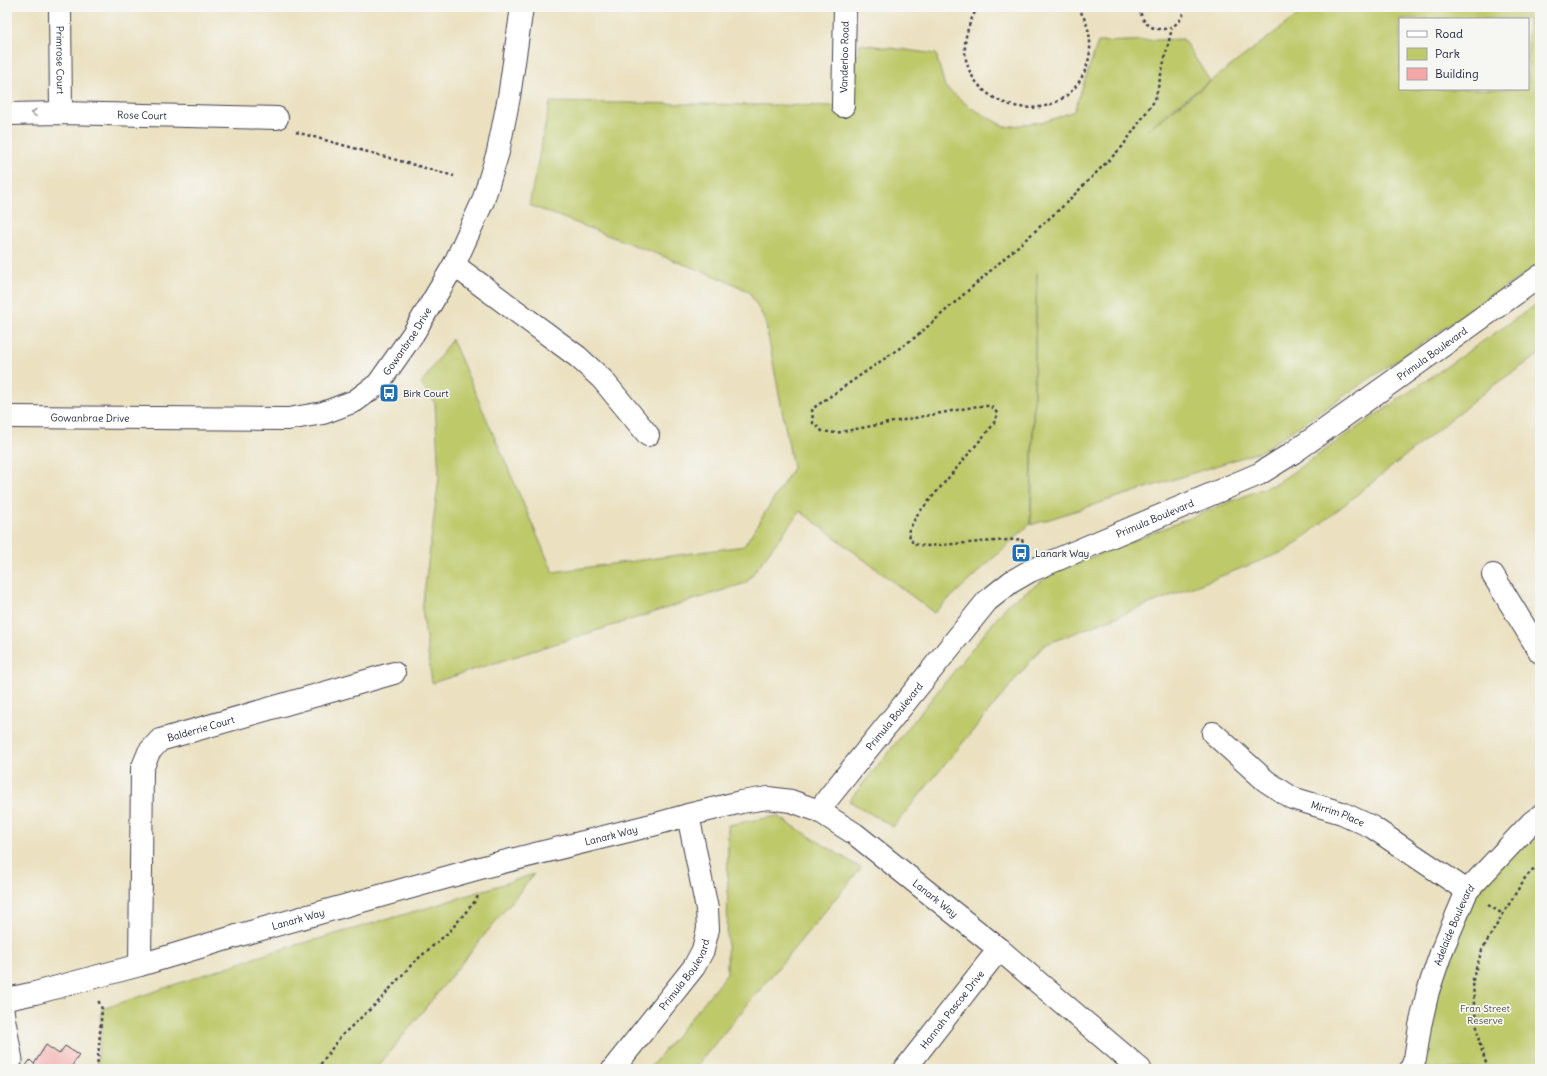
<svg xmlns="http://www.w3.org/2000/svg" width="1547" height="1076" font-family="Delius,sans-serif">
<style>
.green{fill:#bec96b;stroke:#707653;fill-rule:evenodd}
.building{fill:#f3a7a6}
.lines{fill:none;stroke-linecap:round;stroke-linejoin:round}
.lane-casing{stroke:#403f4f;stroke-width:15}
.street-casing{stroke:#403f4f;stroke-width:24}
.path{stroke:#403f4f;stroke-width:2.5;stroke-dasharray:3 3;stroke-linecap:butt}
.lane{stroke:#fff;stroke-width:13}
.street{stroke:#fff;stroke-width:22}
.oneway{stroke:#9c9ca7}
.labels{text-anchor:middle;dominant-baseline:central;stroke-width:3.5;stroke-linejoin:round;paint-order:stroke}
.street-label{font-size:10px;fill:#22223b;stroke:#f6f6f2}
.poi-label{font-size:10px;fill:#22223b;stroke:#f6f6f2;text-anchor:start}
.park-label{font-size:10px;fill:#515449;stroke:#f6f6f2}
</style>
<rect width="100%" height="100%" fill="#f6f6f2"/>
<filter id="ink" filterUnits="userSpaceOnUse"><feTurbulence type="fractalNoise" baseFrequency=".025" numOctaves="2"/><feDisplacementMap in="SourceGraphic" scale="8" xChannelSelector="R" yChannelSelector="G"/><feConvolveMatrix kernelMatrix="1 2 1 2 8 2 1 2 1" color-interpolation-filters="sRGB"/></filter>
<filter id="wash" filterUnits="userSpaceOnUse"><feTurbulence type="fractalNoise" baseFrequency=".012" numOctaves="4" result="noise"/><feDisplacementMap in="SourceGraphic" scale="16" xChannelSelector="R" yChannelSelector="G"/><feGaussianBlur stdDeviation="0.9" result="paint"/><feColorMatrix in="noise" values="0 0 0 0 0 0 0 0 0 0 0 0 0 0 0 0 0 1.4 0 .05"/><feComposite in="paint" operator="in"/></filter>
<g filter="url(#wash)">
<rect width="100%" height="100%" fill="#ebe1c1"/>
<g class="green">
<path d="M1308 7H1540V264L1262 451 1031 525 1037 272 1030 524 934 613 800 511 746 583 432 683 422 609 439 477 435 403 421 384 452 339 553 572 744 546 793 468 765 320 749 292 730 282 529 205 550 102 843 106 860 44 936 54 945 87 970 107 1005 127 1047 121 1074 111 1098 42 1183 39 1210 81 1167 113 1147 130ZM1400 19H1528V89H1400Z"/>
<polygon points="1540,302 1540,354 1491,387 1288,550 1044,645 893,827 849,801 1009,603 1055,572 1277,483"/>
<polygon points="777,816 861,868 694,1069 649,1069 727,974 728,825"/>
<polygon points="1540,821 1540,1069 1423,1069 1440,970 1482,883"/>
<polygon points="534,874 376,1069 97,1069 102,1009 272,952 437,905"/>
</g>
<g id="blocks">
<polygon class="building" points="46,1045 59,1054 65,1046 79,1055 70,1069 24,1069 30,1060 34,1064"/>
</g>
</g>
<g filter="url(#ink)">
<use href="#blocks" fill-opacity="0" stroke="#403f4f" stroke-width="1"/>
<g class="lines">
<g class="lane-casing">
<polyline id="lane" points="7,1010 16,1060 10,1069"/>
</g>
<g class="street-casing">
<g id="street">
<path id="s1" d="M60 7 61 113"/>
<path id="s2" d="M843 106 845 7"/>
<path id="s3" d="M7 114 61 113 277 118"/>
<polyline points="454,265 578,357 602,379 648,435"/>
<path id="s4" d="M7 417 288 419 323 413 355 401 378 384 413 334 454 265 483 201 498 152 509 97 522 7"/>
<polyline points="1493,575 1540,652"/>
<path id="s5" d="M1213 733 1266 781 1292 798 1342 813 1372 827 1467 891"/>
<path id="s6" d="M819 811 829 797 987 601 1011 582 1030 571 1259 474 1294 452 1540 276"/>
<path id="s7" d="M140 965 142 769 149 752 160 740 394 673"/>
<path id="s8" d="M7 999 35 993 140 965 240 935 491 865 656 824 688 815 741 802 768 798 791 801 819 811 855 834 999 949 1140 1069"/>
<path id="s9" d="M613 1069 694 967 703 950 708 929 707 909 688 815"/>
<path id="s10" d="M905 1069 999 949"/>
<path id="s11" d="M1411 1069 1415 1059 1420 1026 1428 991 1442 950 1467 891 1532 822 1540 816"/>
</g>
</g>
<g class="path">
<path d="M978 7C922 98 1062 151 1088 62 1093 44 1089 21 1077 7"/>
<path d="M1140 7C1140 36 1181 37 1185 7"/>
<polyline points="296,132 454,176"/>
<polyline points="1024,548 1022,539 926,546 913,544 908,532 917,515 993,425 998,414 991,406 978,406 835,433 822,431 813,423 812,409 917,336 1061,208 1122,147 1155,100 1172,28"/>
<polyline points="1488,905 1503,914"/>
<polyline points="97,1069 102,1009 98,1000"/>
<polyline points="317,1069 341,1036 378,1002 413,963 449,932 476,900 479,894"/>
<polyline points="1488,1069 1479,1042 1474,1005 1473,978 1482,950 1503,914 1525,878 1540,862"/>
</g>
<use href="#lane" class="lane"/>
<use href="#street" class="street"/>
</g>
<defs><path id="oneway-chevron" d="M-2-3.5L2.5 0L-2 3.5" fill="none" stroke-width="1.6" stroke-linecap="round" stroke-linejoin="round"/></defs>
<use class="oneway" href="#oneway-chevron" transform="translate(34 113) rotate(179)"/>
</g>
<defs>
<g id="bus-square" transform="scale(1)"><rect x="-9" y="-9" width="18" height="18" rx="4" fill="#1f6fb2" stroke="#f6f6f2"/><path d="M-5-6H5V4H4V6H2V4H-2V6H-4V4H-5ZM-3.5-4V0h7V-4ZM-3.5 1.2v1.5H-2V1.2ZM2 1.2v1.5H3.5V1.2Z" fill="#fff"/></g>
</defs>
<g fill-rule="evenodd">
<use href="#bus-square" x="389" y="393"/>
<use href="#bus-square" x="1021" y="553"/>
</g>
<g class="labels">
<g class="street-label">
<text stroke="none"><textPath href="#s2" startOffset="49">Vanderloo Road</textPath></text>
<text stroke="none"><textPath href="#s1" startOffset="53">Primrose Court</textPath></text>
<text stroke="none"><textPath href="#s3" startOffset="135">Rose Court</textPath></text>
<text stroke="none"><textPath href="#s4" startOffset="431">Gowanbrae Drive</textPath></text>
<text stroke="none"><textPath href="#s6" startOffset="781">Primula Boulevard</textPath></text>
<text stroke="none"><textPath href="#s4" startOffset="83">Gowanbrae Drive</textPath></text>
<text stroke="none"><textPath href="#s6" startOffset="457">Primula Boulevard</textPath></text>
<text stroke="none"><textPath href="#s6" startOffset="121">Primula Boulevard</textPath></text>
<text stroke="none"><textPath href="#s7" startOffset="273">Balderrie Court</textPath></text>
<text stroke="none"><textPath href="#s5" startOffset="151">Mirrim Place</textPath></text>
<text stroke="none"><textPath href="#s8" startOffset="626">Lanark Way</textPath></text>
<text stroke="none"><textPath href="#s8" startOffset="986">Lanark Way</textPath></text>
<text stroke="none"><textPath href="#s8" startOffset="302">Lanark Way</textPath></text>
<text stroke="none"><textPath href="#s11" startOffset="151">Adelaide Boulevard</textPath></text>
<text stroke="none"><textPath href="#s9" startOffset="119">Primula Boulevard</textPath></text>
<text stroke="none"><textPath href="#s10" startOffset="76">Hannah Pascoe Drive</textPath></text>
</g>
<g class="poi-label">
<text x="403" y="393">Birk Court</text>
<text x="1035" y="553">Lanark Way</text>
</g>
<g class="park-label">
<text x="1485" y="1008">Fran Street<tspan x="1485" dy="12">Reserve</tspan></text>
</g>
</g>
<rect width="1547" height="1076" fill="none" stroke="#f6f6f2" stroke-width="24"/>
<rect x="1399" y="18" width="130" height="72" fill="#f6f6f2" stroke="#a1a1a9"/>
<rect x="1407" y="31" width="20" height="6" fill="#ffffff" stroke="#a1a1a9"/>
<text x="1435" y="38" font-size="12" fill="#22223b">Road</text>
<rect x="1407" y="48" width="20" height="12" fill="#bec96b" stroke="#a1a1a9"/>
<text x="1435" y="58" font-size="12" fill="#22223b">Park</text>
<rect x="1407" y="68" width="20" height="12" fill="#f3a7a6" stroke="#a1a1a9"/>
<text x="1435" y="78" font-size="12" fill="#22223b">Building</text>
</svg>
